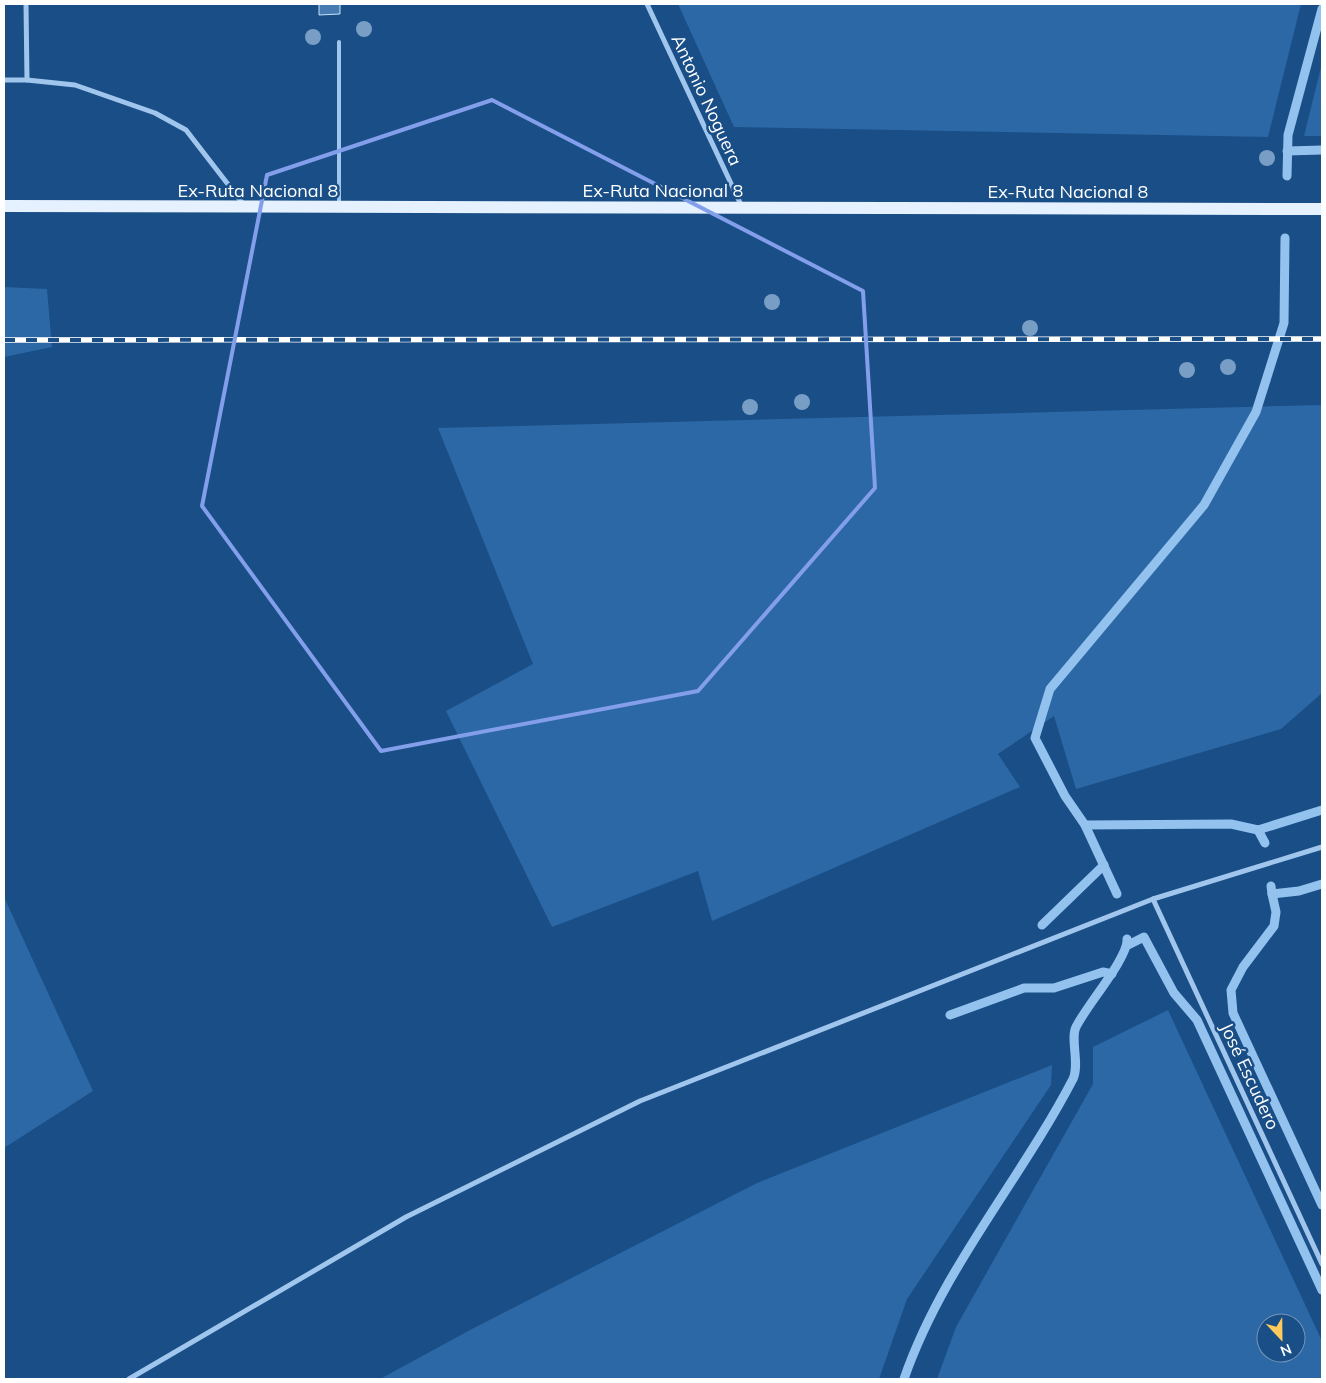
<svg xmlns="http://www.w3.org/2000/svg" width="1326" height="1383" font-family="Mulish,sans-serif">
<style>
.green{fill:#2c68a5;fill-rule:evenodd}
.lines{fill:none;stroke-linecap:round;stroke-linejoin:round}
.stream{stroke:#93c2ef;stroke-width:9}
.building{fill:#467bb2;stroke:#c6dff9}
.lane{stroke:#a1c6ed;stroke-width:4}
.street{stroke:#a1c6ed;stroke-width:5}
.primary{stroke:#e6f1ff;stroke-width:12}
.rail-casing{stroke:#fff;stroke-width:5.5}
.rail{stroke:#194e87;stroke-width:4;stroke-dasharray:11;stroke-linecap:butt}
.tree{fill:#789ec6}
.marked{fill:none;stroke:#839eea;stroke-width:4;stroke-linejoin:round}
.labels{text-anchor:middle;dominant-baseline:central;stroke-width:5;stroke-linejoin:round;paint-order:stroke}
.street-label{font-size:18px;fill:#fff;stroke:#194e87}
</style>
<rect width="100%" height="100%" fill="#194e87"/>
<g class="green">
<polygon points="678,4 1301,4 1268,137 734,127"/>
<polygon points="1322,63 1322,136 1304,136"/>
<polygon points="4,287 47,289 52,347 4,357"/>
<polygon points="1322,405 1322,693 1281,729 1076,789 1054,716 998,754 1020,787 712,921 698,871 552,927 446,711 533,664 438,428"/>
<polygon points="4,897 93,1091 4,1148"/>
<path d="M1168 1010 1322 1341V1379H937L956 1327 1093 1084V1047ZM1266 1323H1296V1353H1266Z"/>
<polygon points="1052,1065 1051,1085 907,1299 879,1379 380,1379 470,1330 757,1183"/>
</g>
<g class="lines">
<g class="stream">
<polyline points="1287,151 1322,150"/>
<polyline points="1287,176 1288,135 1322,9"/>
<polyline points="1085,825 1231,824 1258,830 1322,810"/>
<polyline points="1258,830 1265,843"/>
<polyline points="1271,886 1272,894 1299,891 1322,884"/>
<polyline points="1117,894 1085,825 1065,796 1035,738 1050,689 1204,505 1256,412 1284,323 1285,238"/>
<polyline points="1272,894 1276,912 1274,926 1243,967 1231,990 1233,1013 1322,1205"/>
<polyline points="1042,925 1104,865"/>
<polyline points="1128,945 1144,937 1174,993 1197,1020 1322,1290"/>
<polyline points="950,1015 1024,988 1054,988 1103,972 1112,974"/>
<path d="M904 1379C942 1269 1020 1181 1073 1079 1080 1064 1070 1039 1076 1027 1086 1006 1129 957 1127 939"/>
</g>
</g>
<polygon class="building" points="319,4 340,4 340,14 319,15"/>
<g class="lines">
<polyline class="lane" points="339,42 339,205"/>
<g class="street">
<polyline points="26,4 27,80"/>
<polyline points="647,4 742,207"/>
<polyline points="4,80 27,80 75,85 155,113 186,130 244,205"/>
<polyline points="1153,899 1322,1264"/>
<polyline points="129,1379 406,1217 640,1101 1153,899 1322,847"/>
</g>
<polyline class="primary" points="4,206 1322,209"/>
<g class="rail-casing">
<polyline id="rail" points="4,340 1322,339"/>
</g>
<use href="#rail" class="rail"/>
</g>
<g class="tree">
<circle cx="364" cy="29" r="8"/>
<circle cx="313" cy="37" r="8"/>
<circle cx="1267" cy="158" r="8"/>
<circle cx="772" cy="302" r="8"/>
<circle cx="1030" cy="328" r="8"/>
<circle cx="1228" cy="367" r="8"/>
<circle cx="1187" cy="370" r="8"/>
<circle cx="802" cy="402" r="8"/>
<circle cx="750" cy="407" r="8"/>
</g>
<path class="marked" d="M492 100 863 291 875 488 698 691 381 751 202 506 267 175Z"/>
<g class="labels">
<g class="street-label">
<text transform="translate(707 100) rotate(65)">Antonio Noguera</text>
<text x="258" y="190">Ex-Ruta Nacional 8</text>
<text x="663" y="190">Ex-Ruta Nacional 8</text>
<text x="1068" y="191">Ex-Ruta Nacional 8</text>
<text transform="translate(1250 1076) rotate(65)">José Escudero</text>
</g>
</g>
<rect width="1326" height="1383" fill="none" stroke="#ffffff" stroke-width="10"/>
<g transform="translate(1281 1338) rotate(158)"><circle r="24" fill="#194e87" stroke="#7595b7"/>
<path d="M0-4L9 19L0 12L-9 19Z" fill="#ffca5c"/>
<text y="-8" font-size="14" font-weight="bold" text-anchor="middle" fill="#ffffff">N</text>
</g>
</svg>
